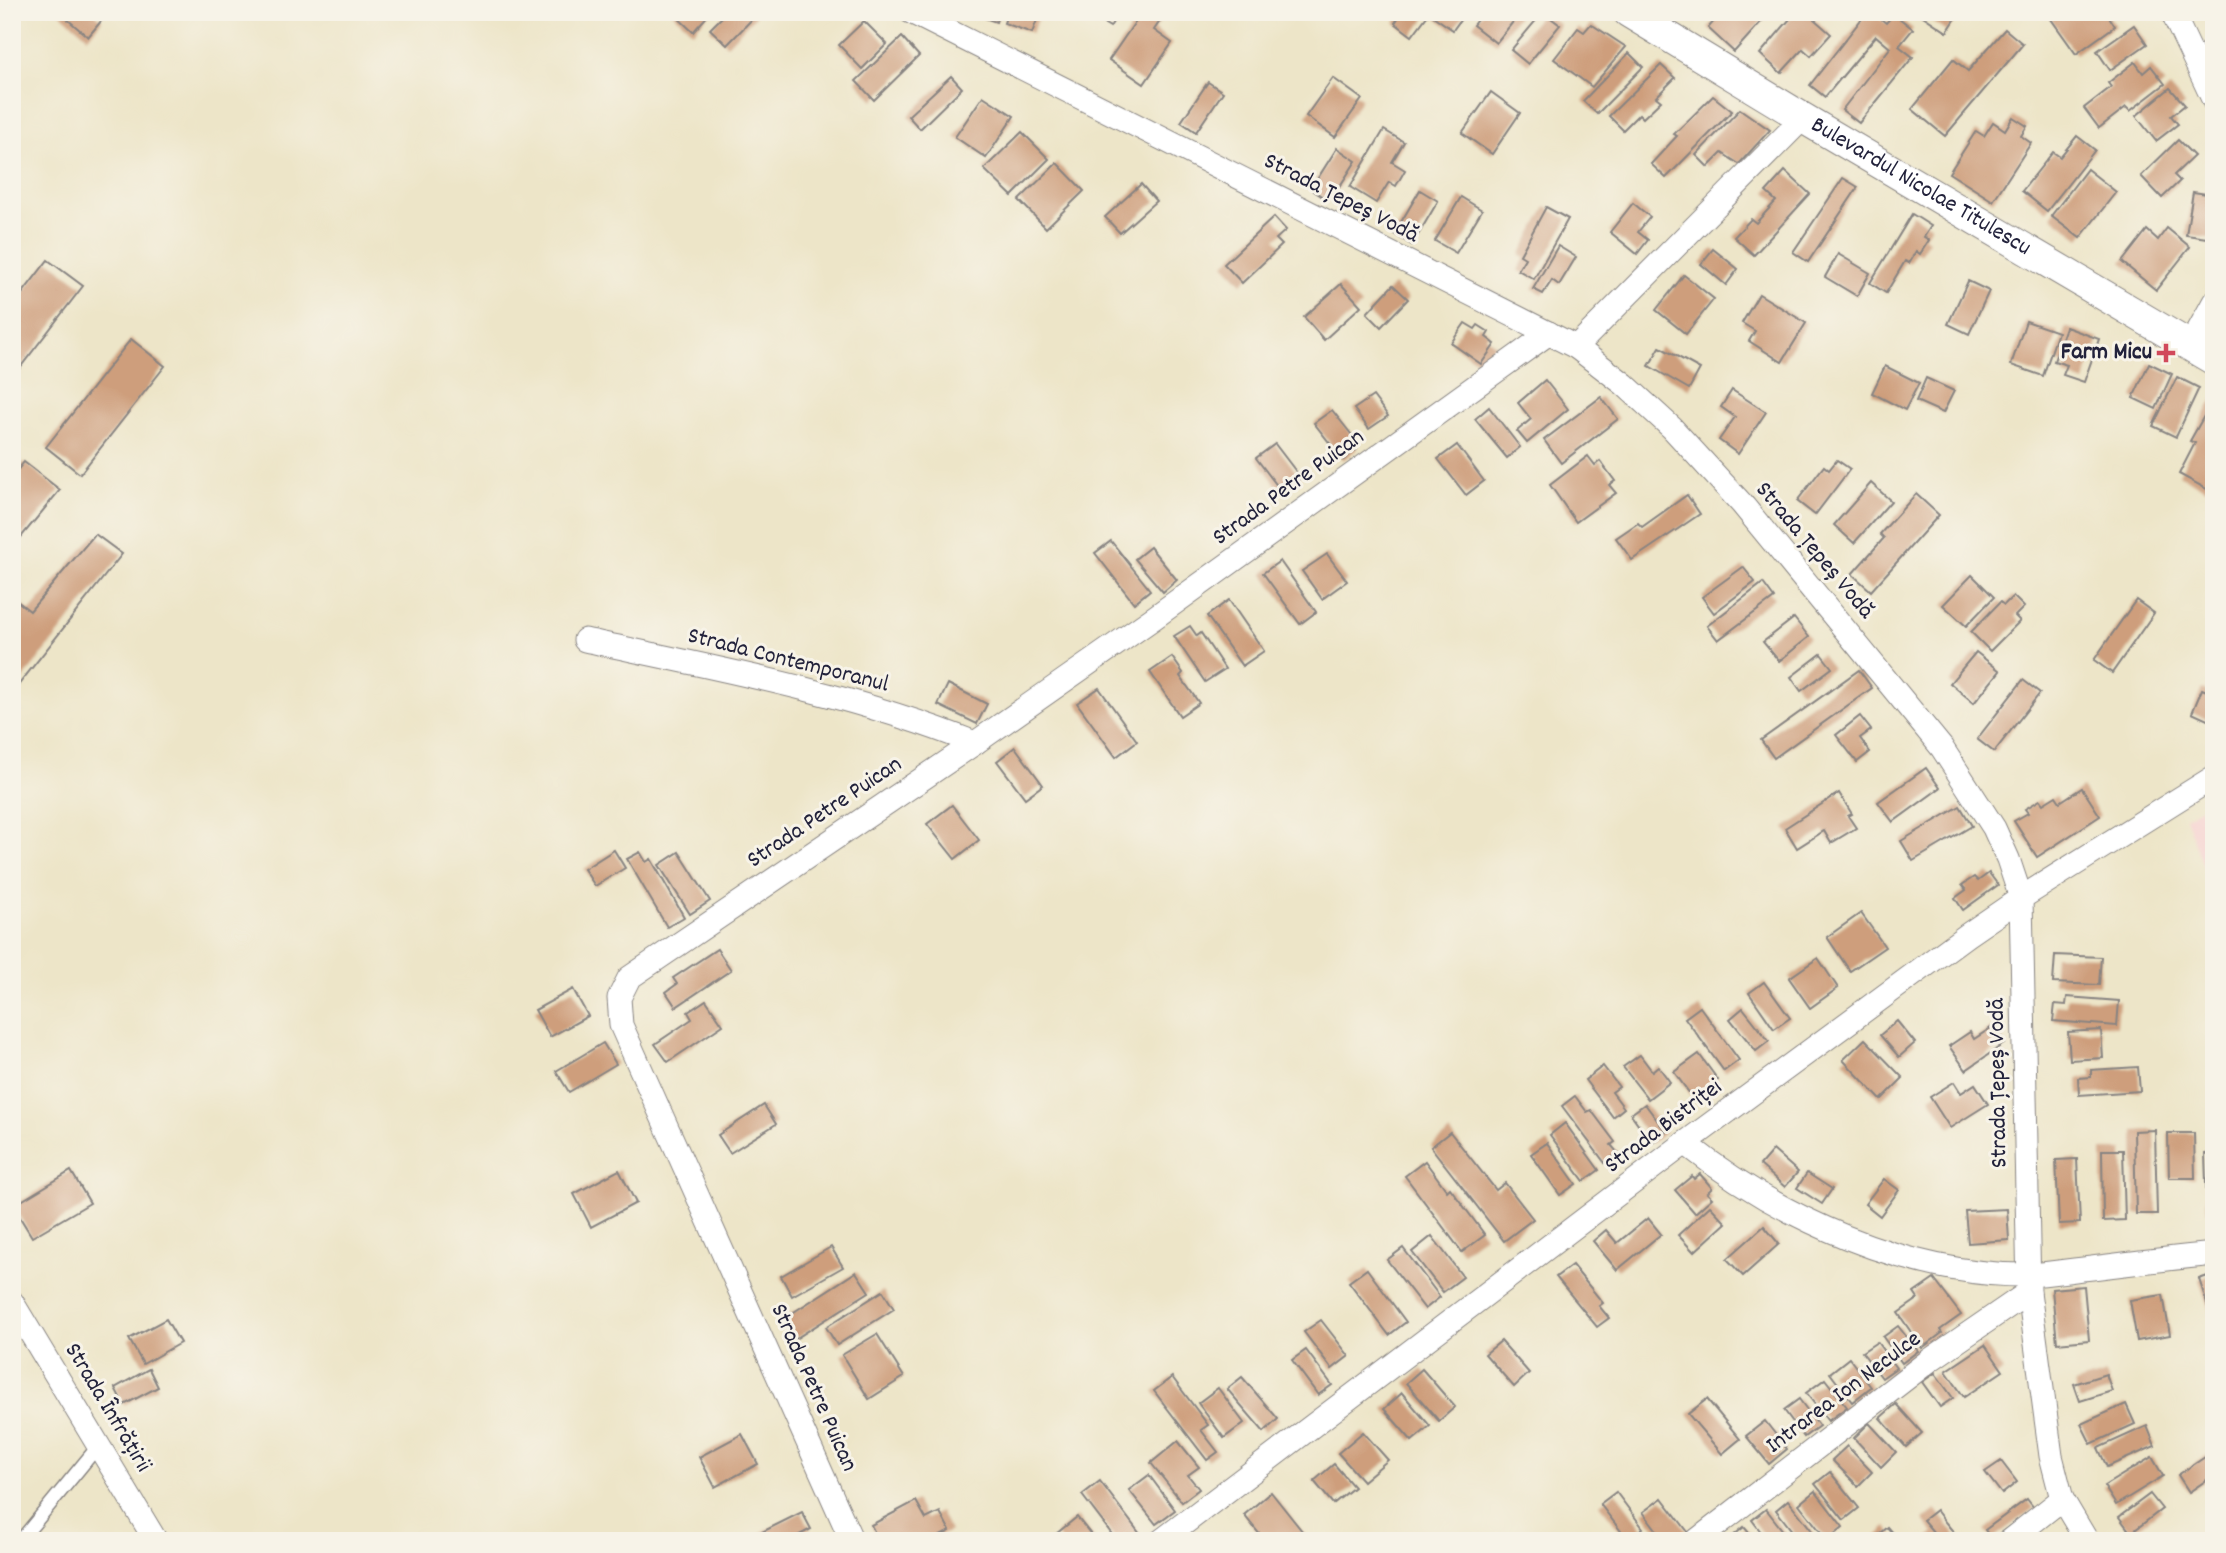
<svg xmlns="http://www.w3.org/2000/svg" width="2226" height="1553" font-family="Dekko,sans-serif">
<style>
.built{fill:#f7d0cf}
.building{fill:#ce9e7c}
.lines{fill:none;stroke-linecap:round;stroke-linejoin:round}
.service-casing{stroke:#888482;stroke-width:15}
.minor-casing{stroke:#888482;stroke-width:25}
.tertiary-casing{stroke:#888482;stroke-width:32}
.service{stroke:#fff;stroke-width:12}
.minor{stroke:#fff;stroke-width:23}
.tertiary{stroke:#fff;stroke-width:30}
.poi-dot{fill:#d1495b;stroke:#f7f3e8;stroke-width:2.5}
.labels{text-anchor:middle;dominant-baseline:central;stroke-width:6;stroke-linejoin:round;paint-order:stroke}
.street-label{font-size:24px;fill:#22223b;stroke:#f7f3e8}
.poi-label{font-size:24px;font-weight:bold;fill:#22223b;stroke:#f7f3e8;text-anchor:end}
</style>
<rect width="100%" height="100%" fill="#f7f3e8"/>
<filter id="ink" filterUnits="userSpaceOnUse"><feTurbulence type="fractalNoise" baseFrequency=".0143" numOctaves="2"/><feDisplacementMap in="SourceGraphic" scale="14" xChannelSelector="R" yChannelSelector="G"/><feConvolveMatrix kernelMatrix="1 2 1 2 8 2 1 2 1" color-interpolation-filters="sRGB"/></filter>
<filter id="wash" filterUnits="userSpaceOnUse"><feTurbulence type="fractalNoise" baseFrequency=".00686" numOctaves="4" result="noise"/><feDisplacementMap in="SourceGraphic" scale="28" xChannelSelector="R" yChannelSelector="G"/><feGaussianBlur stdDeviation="1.57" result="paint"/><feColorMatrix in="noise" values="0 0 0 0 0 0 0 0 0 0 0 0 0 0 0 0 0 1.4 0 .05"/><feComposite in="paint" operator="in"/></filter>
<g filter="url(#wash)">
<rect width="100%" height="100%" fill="#ede5c8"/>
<polygon class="built" points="2214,799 2214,895 2185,817"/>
<g id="blocks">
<g class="building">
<polygon points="59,12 93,12 102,20 88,37"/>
<polygon points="672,12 711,12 693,32"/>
<polygon points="727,12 759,12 727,45 710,29"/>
<polygon points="977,12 999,12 996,22 976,15"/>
<polygon points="1008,12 1040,12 1032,33 1004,23"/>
<polygon points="1085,12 1119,12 1110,27"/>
<polygon points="1142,12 1153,12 1162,18 1154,30 1172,43 1144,84 1109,60"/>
<polygon points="1402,12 1430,12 1412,36 1395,23"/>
<polygon points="1435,12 1466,12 1453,30 1433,16"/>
<polygon points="1483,12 1521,12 1496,43 1473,25"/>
<polygon points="1543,12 1560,25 1528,64 1511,50"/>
<polygon points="1715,12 1770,12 1734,52 1708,28 1717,18 1712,15"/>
<polygon points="1796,12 1806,12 1831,34 1811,56 1803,49 1781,73 1760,54"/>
<polygon points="1867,12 1872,12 1886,23 1894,14 1913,29 1899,46 1913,57 1859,123 1842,110 1890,48 1876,36 1825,97 1810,85"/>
<polygon points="1917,12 1960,12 1947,32"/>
<polygon points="2046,12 2088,12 2090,15 2094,12 2106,12 2115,26 2076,54"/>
<polygon points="864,21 887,44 862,69 839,45"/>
<polygon points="1591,24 1626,47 1592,87 1554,59 1578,28 1584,32"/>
<polygon points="2134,25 2147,44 2110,70 2097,51"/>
<polygon points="2005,29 2023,44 1945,136 1912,109 1953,59 1968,71"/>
<polygon points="902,37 919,56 874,100 856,81"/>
<polygon points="1629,53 1643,67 1597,114 1583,101"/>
<polygon points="2135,62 2143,73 2151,66 2165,84 2130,111 2126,107 2099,128 2084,108 2111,87 2108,83"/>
<polygon points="1661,65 1675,78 1656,97 1661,101 1643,118 1639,114 1623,130 1609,116"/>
<polygon points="951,76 962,88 920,129 908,116"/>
<polygon points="1333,78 1362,99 1335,137 1306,116"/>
<polygon points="1208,82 1223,92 1196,132 1181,122"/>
<polygon points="2170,88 2185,105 2171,116 2178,124 2156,141 2136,116"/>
<polygon points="1491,92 1520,113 1492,154 1462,133"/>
<polygon points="983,96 1014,116 986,158 955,137"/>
<polygon points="1713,96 1732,111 1666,178 1651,164 1677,136 1674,134"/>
<polygon points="1740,109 1770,130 1739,164 1722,153 1708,167 1696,155"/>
<polygon points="2013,117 2027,126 2021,136 2031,143 1993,201 1949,173 1976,131 1984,136 1993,122 2005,130"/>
<polygon points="1384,130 1404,142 1392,162 1405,170 1396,186 1389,182 1376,203 1350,187"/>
<polygon points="1022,132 1049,159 1012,196 984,169"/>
<polygon points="2077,136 2095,150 2047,211 2022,191 2053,152 2060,157"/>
<polygon points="2178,140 2194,156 2174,175 2180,181 2162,198 2141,176"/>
<polygon points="1337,148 1356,161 1338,189 1334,186 1326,199 1311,189"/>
<polygon points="1057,163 1084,191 1046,228 1019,200"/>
<polygon points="2087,169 2116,192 2080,238 2051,216"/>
<polygon points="1785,171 1810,194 1754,255 1734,237 1751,219 1756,223 1776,201 1766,192"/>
<polygon points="1843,178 1858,187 1808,262 1793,252"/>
<polygon points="1141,184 1156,201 1120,233 1105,217"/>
<polygon points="1420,190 1438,201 1412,245 1394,234"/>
<polygon points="2193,192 2214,195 2214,239 2186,235"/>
<polygon points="1461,197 1482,210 1456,253 1435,241"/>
<polygon points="1633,203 1650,217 1638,232 1648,240 1637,254 1610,232"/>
<polygon points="1546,207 1568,219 1534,279 1518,270 1525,258 1520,255"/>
<polygon points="1912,214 1931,226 1924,237 1929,240 1920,254 1916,251 1909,263 1905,261 1886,293 1870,283"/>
<polygon points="1274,217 1286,230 1276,239 1282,245 1242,283 1224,264"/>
<polygon points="2167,228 2190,247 2156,290 2122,262 2147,230 2158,240"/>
<polygon points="1558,246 1576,257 1559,285 1552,280 1543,294 1533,289"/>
<polygon points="1713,249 1738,269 1726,285 1701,264"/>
<polygon points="1838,254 1870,273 1857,296 1825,277"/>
<polygon points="48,260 83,286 12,378 12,294 18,299"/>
<polygon points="1684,275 1714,299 1686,334 1656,310"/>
<polygon points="1968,281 1989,291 1969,334 1948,324"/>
<polygon points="1341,284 1361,306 1324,340 1304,317"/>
<polygon points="1393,285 1408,299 1381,327 1367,313"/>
<polygon points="1759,294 1806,323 1782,362 1749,341 1755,331 1742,323"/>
<polygon points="2026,321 2058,332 2043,376 2011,365"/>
<polygon points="1465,323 1475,329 1478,325 1489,332 1486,337 1495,344 1481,364 1451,343"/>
<polygon points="2066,327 2099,339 2084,382 2063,375 2067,365 2054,361"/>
<polygon points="131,339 165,366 80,474 46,447"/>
<polygon points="1660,347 1700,369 1689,389 1649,366"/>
<polygon points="2149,363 2172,374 2156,409 2133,398"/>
<polygon points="1885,366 1919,383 1905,410 1872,393"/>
<polygon points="2177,377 2199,388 2176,437 2153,426"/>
<polygon points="1926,378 1954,391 1943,413 1916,401"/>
<polygon points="1545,380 1568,409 1527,443 1517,431 1531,419 1518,403"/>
<polygon points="1732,390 1766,412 1738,454 1719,440 1735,417 1721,407"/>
<polygon points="1373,396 1388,416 1369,429 1354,409"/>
<polygon points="1601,397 1618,419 1561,463 1544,440"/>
<polygon points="2214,398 2214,488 2212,492 2179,474 2195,443 2190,441"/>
<polygon points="1489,407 1520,447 1507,458 1475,419"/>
<polygon points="1332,410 1355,439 1351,442 1357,449 1343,460 1314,423"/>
<polygon points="1275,444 1301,478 1282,492 1256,458"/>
<polygon points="1457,445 1484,481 1466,495 1438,459"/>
<polygon points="1588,456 1595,465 1600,461 1615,481 1609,485 1616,493 1576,522 1550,485"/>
<polygon points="1837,460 1850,469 1815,515 1797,501 1824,466 1829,470"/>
<polygon points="24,462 60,490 12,548 12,477"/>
<polygon points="1871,483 1891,501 1854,543 1834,525"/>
<polygon points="1916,494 1939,515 1871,591 1852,574 1884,538 1880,534"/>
<polygon points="1687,495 1700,514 1632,560 1616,538 1638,523 1642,527"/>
<polygon points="95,534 122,554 12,693 12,597 30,611"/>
<polygon points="1111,541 1150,590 1134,603 1095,553"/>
<polygon points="1150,547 1177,580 1163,592 1135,559"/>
<polygon points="1327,554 1347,581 1322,599 1302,571"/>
<polygon points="1280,561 1316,612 1300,624 1263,573"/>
<polygon points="1743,567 1755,582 1714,613 1702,597"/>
<polygon points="1972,575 1994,597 1966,626 1943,605"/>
<polygon points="1763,583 1774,598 1718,640 1707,626"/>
<polygon points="2013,596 2024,607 2015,616 2020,621 1990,651 1971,632 2000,602 2004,605"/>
<polygon points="1229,600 1264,651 1242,666 1207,616"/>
<polygon points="2136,600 2154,613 2112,673 2094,660"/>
<polygon points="1794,618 1809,637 1779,661 1763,642"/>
<polygon points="1190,626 1197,636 1201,633 1225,669 1205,682 1174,636"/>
<polygon points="1976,652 2000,671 1974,703 1950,683"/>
<polygon points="1821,654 1832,668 1801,691 1791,677"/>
<polygon points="1172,657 1183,673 1180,676 1199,703 1180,716 1150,672"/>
<polygon points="1859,670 1872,688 1774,758 1761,740"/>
<polygon points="2023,680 2040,693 1994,752 1977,739"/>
<polygon points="948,684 987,704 977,724 938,705"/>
<polygon points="1099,688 1137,741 1116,757 1077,703"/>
<polygon points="2202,689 2214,694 2214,723 2192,713"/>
<polygon points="1860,716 1871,730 1860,738 1870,752 1857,762 1836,735"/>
<polygon points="1015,747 1043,785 1025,798 997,761"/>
<polygon points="1926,768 1940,788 1893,822 1878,802"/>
<polygon points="2082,788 2100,816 2037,857 2014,821 2028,813 2025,809 2040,800 2043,804 2056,796 2060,802"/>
<polygon points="1839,793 1852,814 1848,816 1856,828 1831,843 1824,831 1797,848 1785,828"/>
<polygon points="952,805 979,840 955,859 927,824"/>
<polygon points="1960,806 1972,826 1913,861 1901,841"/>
<polygon points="614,850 625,868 595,886 584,869"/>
<polygon points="640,852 646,862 651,859 684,917 667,927 627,859"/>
<polygon points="679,852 710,901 690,914 659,865"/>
<polygon points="1989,873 1998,885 1963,910 1955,898 1966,890 1962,885 1974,877 1978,881"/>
<polygon points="1861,913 1885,947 1850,971 1827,937"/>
<polygon points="717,949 731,970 676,1007 666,992 677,984 673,978"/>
<polygon points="2055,955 2101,957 2099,985 2053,983"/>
<polygon points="1818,958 1838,988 1810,1008 1789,978"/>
<polygon points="1764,982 1790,1018 1774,1029 1749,993"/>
<polygon points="573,989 588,1016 550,1037 535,1010"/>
<polygon points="2067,997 2119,1001 2117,1026 2053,1021 2055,1004 2066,1005"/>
<polygon points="706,1000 723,1025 668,1062 655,1044 692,1019 688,1012"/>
<polygon points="1700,1007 1739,1060 1724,1071 1685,1018"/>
<polygon points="1743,1008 1769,1041 1756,1051 1730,1019"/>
<polygon points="1897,1021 1915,1043 1899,1057 1880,1035"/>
<polygon points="1994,1026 2005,1043 1966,1070 1949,1046 1970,1032 1974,1039"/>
<polygon points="2101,1030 2103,1058 2070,1060 2068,1032"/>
<polygon points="1865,1039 1903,1078 1881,1100 1843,1060"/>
<polygon points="603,1043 616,1064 569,1092 556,1071"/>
<polygon points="1699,1054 1718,1080 1693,1098 1674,1072"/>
<polygon points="1640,1055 1652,1071 1658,1066 1670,1082 1648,1099 1623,1067"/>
<polygon points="1603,1066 1619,1087 1612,1092 1624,1108 1613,1117 1585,1080"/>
<polygon points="2138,1067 2140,1091 2079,1095 2078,1078 2091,1077 2091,1070"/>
<polygon points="1954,1082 1961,1093 1975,1084 1988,1104 1950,1128 1930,1097"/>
<polygon points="1575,1096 1587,1112 1591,1110 1615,1142 1611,1145 1618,1153 1605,1163 1562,1106"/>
<polygon points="1645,1104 1666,1132 1652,1143 1631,1114"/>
<polygon points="764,1105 776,1124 730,1153 718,1135"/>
<polygon points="1565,1123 1599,1170 1584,1181 1550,1135"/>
<polygon points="2155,1130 2157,1214 2136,1214 2134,1131"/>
<polygon points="1450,1132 1496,1190 1505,1183 1533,1219 1504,1241 1431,1147"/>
<polygon points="2168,1133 2194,1133 2195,1178 2169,1178"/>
<polygon points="1547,1143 1576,1184 1560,1195 1531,1154"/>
<polygon points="1773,1150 1798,1172 1785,1187 1760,1165"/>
<polygon points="2102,1150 2123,1150 2125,1220 2103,1221"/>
<polygon points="2214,1153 2214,1211 2207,1211 2205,1154"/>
<polygon points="2077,1159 2080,1223 2059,1224 2056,1160"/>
<polygon points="1425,1161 1447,1191 1450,1188 1485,1235 1462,1252 1405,1176"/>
<polygon points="619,1170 636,1203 591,1227 574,1194"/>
<polygon points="71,1171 90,1203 32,1237 13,1206"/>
<polygon points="1807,1173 1832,1189 1822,1204 1797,1188"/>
<polygon points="1700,1174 1712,1188 1707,1193 1712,1198 1695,1213 1675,1190 1692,1176 1694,1179"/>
<polygon points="1884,1179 1899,1190 1880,1216 1865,1204"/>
<polygon points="1710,1206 1726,1223 1694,1252 1678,1235"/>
<polygon points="2007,1209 2009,1240 1968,1243 1965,1211"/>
<polygon points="1648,1218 1661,1234 1617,1270 1593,1241 1606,1230 1617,1243"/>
<polygon points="1764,1226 1779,1244 1743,1276 1727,1259"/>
<polygon points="1432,1236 1463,1277 1443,1292 1412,1252"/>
<polygon points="831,1247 843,1267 792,1296 781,1276"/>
<polygon points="1403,1248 1440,1297 1425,1309 1387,1260"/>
<polygon points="1572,1265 1603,1303 1599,1306 1609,1318 1597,1327 1556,1277"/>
<polygon points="1367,1269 1406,1322 1389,1335 1349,1282"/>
<polygon points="856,1272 869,1292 795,1339 783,1319"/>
<polygon points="2214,1274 2214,1323 2213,1323 2199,1279"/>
<polygon points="1934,1279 1961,1315 1940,1330 1942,1333 1922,1348 1898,1313 1918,1299 1914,1293"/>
<polygon points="2084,1286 2089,1340 2057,1343 2052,1289"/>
<polygon points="883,1291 894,1309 837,1345 826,1327"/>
<polygon points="2163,1295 2170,1335 2137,1341 2130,1300"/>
<polygon points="166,1319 180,1343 143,1364 129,1339"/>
<polygon points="1321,1320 1349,1356 1332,1369 1304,1332"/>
<polygon points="1898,1326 1918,1351 1902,1363 1883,1337"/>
<polygon points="877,1334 904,1377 869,1399 842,1355"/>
<polygon points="1501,1341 1529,1373 1514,1387 1485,1354"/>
<polygon points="1877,1342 1896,1368 1882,1378 1862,1352"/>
<polygon points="1985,1345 2003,1371 1964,1397 1946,1371"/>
<polygon points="1306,1350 1332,1385 1318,1395 1292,1360"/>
<polygon points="1849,1358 1871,1387 1852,1402 1830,1373"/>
<polygon points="149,1369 158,1387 124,1405 115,1388"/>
<polygon points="1422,1369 1455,1407 1439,1421 1406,1383"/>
<polygon points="1935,1373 1953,1398 1940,1407 1922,1382"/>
<polygon points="2106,1374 2112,1391 2080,1401 2074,1384"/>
<polygon points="1172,1377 1208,1425 1201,1430 1218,1452 1207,1460 1154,1391"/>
<polygon points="1242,1377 1278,1419 1264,1432 1227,1389"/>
<polygon points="1825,1379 1847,1407 1828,1421 1806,1393"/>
<polygon points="1218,1388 1244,1423 1224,1438 1198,1403"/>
<polygon points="1402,1393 1430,1426 1412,1441 1384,1409"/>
<polygon points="1707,1399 1740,1439 1722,1454 1688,1414"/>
<polygon points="1799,1399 1819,1426 1804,1437 1784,1410"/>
<polygon points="1896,1404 1922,1433 1906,1447 1880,1418"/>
<polygon points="2126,1404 2135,1424 2091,1444 2081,1424"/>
<polygon points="1765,1421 1787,1449 1769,1464 1746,1436"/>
<polygon points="1869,1423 1896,1452 1881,1467 1854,1438"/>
<polygon points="2147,1426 2155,1446 2107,1467 2098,1448"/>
<polygon points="1363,1432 1388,1460 1363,1481 1338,1453"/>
<polygon points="742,1434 758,1464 715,1487 699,1457"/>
<polygon points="1178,1441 1199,1467 1188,1475 1199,1489 1182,1502 1151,1463"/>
<polygon points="1847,1446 1872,1472 1858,1486 1832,1460"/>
<polygon points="2214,1451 2214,1475 2189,1492 2178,1475"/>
<polygon points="2152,1457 2163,1476 2116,1505 2104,1486"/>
<polygon points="2001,1461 2017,1482 2002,1494 1985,1472"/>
<polygon points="1334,1464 1354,1487 1333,1504 1314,1481"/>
<polygon points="1830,1472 1859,1508 1844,1520 1815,1484"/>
<polygon points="1149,1475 1175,1510 1156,1524 1129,1490"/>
<polygon points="1100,1481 1140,1534 1130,1541 1117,1541 1082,1495"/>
<polygon points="1815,1491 1843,1527 1827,1540 1799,1504"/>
<polygon points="1271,1492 1306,1536 1301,1541 1265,1541 1244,1515"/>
<polygon points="1616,1492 1643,1528 1627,1539 1600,1504"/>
<polygon points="2150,1494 2162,1509 2131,1533 2119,1517"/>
<polygon points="1662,1498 1688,1532 1676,1541 1665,1541 1643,1512"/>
<polygon points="2027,1499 2034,1508 1992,1539 1985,1530"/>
<polygon points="1788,1500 1820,1541 1800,1541 1776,1510"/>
<polygon points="916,1501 926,1519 940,1512 950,1531 931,1541 879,1541 871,1525"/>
<polygon points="1766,1509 1787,1536 1780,1541 1768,1541 1752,1520"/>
<polygon points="1936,1510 1946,1523 1961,1541 1928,1541 1927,1539 1934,1533 1923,1520"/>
<polygon points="802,1512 811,1529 788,1541 764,1541 760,1533"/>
<polygon points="1077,1517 1096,1541 1061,1541 1056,1534"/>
<polygon points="1744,1527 1756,1541 1727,1541"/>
<polygon points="1887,1527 1899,1541 1871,1541"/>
</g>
</g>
</g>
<g filter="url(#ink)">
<use href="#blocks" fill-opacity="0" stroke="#888482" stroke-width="2"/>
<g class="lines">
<g class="service-casing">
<polyline id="service" points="20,1541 99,1445"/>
</g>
<g class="minor-casing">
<g id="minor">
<polyline points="911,12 1576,347 1624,384 1672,428 1742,504 1942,748 1994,828 2008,859 2021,898 2029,1292 2051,1456 2062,1499 2087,1541"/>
<polyline points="2172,12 2214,101"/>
<polyline points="2190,346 2214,302"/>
<polyline points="1576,347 1803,118"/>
<path d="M585 640C716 668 850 693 975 743"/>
<path d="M1685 1143C1778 1217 1907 1276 2028 1275 2049 1274 2071 1270 2092 1268 2132 1263 2173 1258 2214 1254"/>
<polyline points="12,1302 156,1541"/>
<polyline points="852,1541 621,1025 619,998 629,978 975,743 1155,617 1549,333"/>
<polyline points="1161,1541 1685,1143 1967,935 2021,898 2214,777"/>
<polyline points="1696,1541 1930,1360 2029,1292"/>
<polyline points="2009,1541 2062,1499"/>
</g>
</g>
<g class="tertiary-casing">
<g id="tertiary">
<path id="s1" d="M1628 12 1803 118 2214 360"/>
</g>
</g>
<use href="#service" class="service"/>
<use href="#minor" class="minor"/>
<use href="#tertiary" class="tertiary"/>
</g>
</g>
<path class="poi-dot" d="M2162.5 342.5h7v7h7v7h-7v7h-7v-7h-7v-7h7z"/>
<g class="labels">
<g class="street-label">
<text stroke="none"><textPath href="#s1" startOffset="341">Bulevardul Nicolae Titulescu</textPath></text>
<text transform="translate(1341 199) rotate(27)">Strada Țepeș Vodă</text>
<text transform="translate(1289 488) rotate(-36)">Strada Petre Puican</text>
<text transform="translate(1814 551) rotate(50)">Strada Țepeș Vodă</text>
<text transform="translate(788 661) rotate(14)">Strada Contemporanul</text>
<text transform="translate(825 813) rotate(-34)">Strada Petre Puican</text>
<text transform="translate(1999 1083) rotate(-91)">Strada Țepeș Vodă</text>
<text transform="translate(1664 1127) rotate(-37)">Strada Bistriței</text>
<text transform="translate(813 1388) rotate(66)">Strada Petre Puican</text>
<text transform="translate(1844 1393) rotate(-37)">Intrarea Ion Neculce</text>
<text transform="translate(107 1408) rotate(59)">Strada Înfrățirii</text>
</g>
<g class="poi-label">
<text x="2152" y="353">Farm Micu</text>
</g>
</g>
<rect width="2226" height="1553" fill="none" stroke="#f7f3e8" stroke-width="42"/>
</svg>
